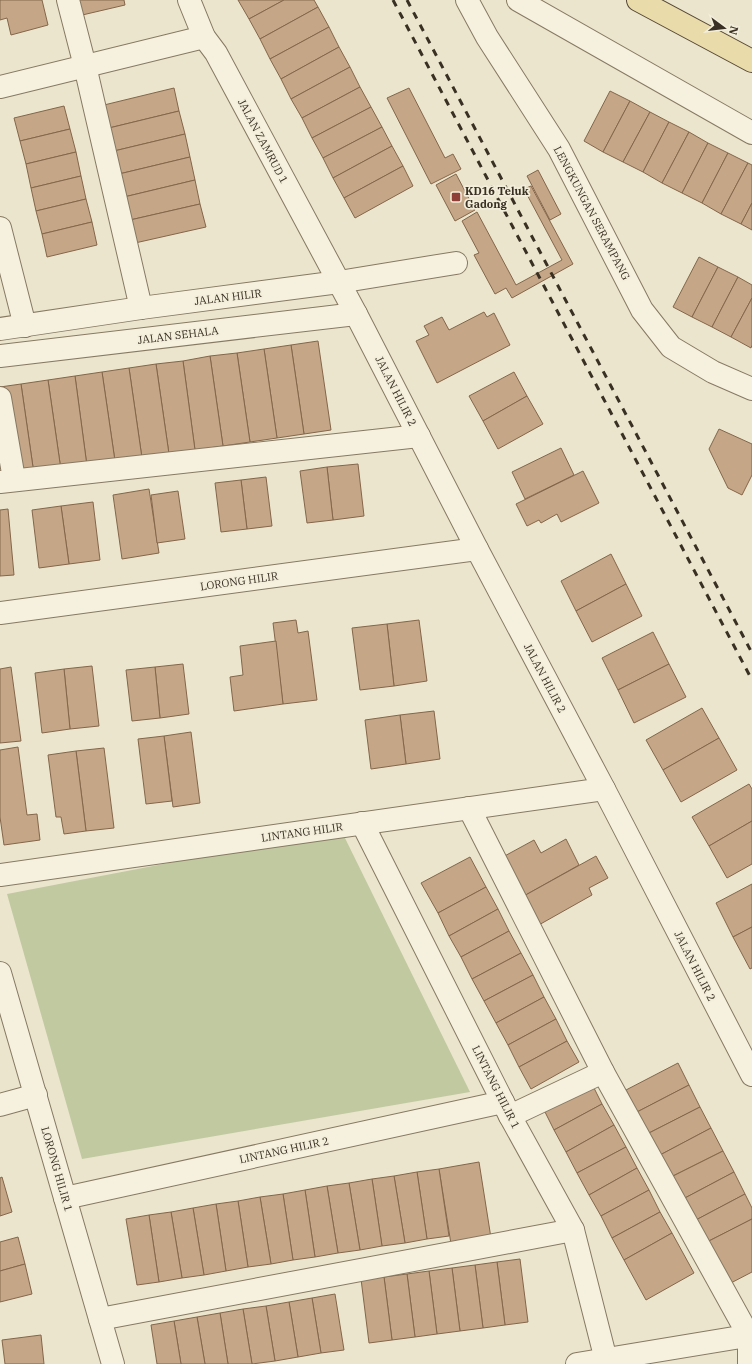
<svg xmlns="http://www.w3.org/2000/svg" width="752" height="1364" font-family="'IBM Plex Serif',serif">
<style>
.green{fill:#c1c9a1}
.building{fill:#c5a687;stroke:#84664a}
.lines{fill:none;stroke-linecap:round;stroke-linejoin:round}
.minor-casing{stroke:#877962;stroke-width:24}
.major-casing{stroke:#564735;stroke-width:24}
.minor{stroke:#f6f1df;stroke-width:22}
.major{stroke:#e9dbaa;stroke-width:22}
.rail{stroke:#393023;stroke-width:3;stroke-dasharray:7 7;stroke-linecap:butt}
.poi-dot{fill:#903e38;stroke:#f3eedb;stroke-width:1.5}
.labels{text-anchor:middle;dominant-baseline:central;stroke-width:3.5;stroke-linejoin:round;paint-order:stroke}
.street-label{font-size:11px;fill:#393023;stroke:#f3eedb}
.poi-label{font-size:11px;font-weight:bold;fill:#393023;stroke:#f3eedb;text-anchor:start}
</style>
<rect width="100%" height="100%" fill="#ebe5cd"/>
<polygon class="green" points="341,830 470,1092 82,1159 7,894"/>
<g class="building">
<polygon points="0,0 42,0 48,25 11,35 7,18 0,20"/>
<polygon points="75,0 124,0 125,5 78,16"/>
<polygon points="238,0 284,0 249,19"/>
<polygon points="284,0 314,0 318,7 260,39 249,19"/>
<polygon points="318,7 329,27 270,59 260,39"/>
<polygon points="329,27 339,47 281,79 270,59"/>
<polygon points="339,47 350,67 291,99 281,79"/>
<polygon points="350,67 360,87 302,118 291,99"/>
<polygon points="360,87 371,107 312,138 302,118"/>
<polygon points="174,88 179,111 109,128 104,105"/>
<polygon points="409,88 445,158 453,154 461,169 431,184 387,98"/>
<polygon points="610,91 630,101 603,152 584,141"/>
<polygon points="630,101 650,112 623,162 603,152"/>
<polygon points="64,106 70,129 20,141 14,118"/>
<polygon points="371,107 382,127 323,158 312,138"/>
<polygon points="179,111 185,134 114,151 109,128"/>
<polygon points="650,112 669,122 643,172 623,162"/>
<polygon points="669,122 689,132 662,183 643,172"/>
<polygon points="382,127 392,146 333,178 323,158"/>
<polygon points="70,129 76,152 26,164 20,141"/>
<polygon points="689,132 708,143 682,193 662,183"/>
<polygon points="185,134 190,157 119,174 114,151"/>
<polygon points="708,143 728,153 702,203 682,193"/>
<polygon points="392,146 403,166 344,198 333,178"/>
<polygon points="76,152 81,176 31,188 26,164"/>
<polygon points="728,153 748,163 721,214 702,203"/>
<polygon points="190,157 195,180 124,197 119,174"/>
<polygon points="748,163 752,165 752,203 741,224 721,214"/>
<polygon points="403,166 413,186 355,218 344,198"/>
<polygon points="538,170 561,214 550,220 527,176"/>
<polygon points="456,174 475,210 455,221 436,185"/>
<polygon points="81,176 86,199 36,211 31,188"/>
<polygon points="195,180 200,204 130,220 124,197"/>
<polygon points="531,186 573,264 512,298 506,288 495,294 474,255 479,253 462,221 477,212 516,285 562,260 524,189"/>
<polygon points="86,199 92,222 42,234 36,211"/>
<polygon points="752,203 752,230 741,224"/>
<polygon points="200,204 206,227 135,243 130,220"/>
<polygon points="92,222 97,245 47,257 42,234"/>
<polygon points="699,257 718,267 692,317 673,307"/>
<polygon points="718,267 738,277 712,327 692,317"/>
<polygon points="738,277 752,285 752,298 731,337 712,327"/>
<polygon points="752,298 752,345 751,348 731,337"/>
<polygon points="484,312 487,317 494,313 510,345 437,383 416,341 429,335 424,326 442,317 449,330"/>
<polygon points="318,341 331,430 304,434 291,345"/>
<polygon points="291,345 304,434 277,438 264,349"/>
<polygon points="264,349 277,438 250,442 237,353"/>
<polygon points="237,353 250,442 223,446 210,356"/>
<polygon points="210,356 223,446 195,450 183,361"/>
<polygon points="183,361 195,450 169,454 156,364"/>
<polygon points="156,364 169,454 142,458 129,368"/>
<polygon points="129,368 142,458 115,461 102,372"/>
<polygon points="102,372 115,461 87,466 75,376"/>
<polygon points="514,372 527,396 483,421 469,396"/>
<polygon points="75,376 87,466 61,470 48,380"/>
<polygon points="48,380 61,470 34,474 21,384"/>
<polygon points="21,384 34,474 7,478 0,431 0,387"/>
<polygon points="527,396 543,424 498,449 483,421"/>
<polygon points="719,429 752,444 752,475 742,495 728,488 709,449"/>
<polygon points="561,448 574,475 525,499 512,472"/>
<polygon points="358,464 364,516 333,520 327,467"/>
<polygon points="327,467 333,520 307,523 300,471"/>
<polygon points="583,471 599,503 561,522 557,514 541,523 539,520 527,526 516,504"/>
<polygon points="266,477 272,526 247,529 241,480"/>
<polygon points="241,480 247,529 221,532 215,483"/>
<polygon points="149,489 159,553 122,559 113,495"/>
<polygon points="178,491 185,539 157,543 151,495"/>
<polygon points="93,502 100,560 69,564 61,506"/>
<polygon points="61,506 69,564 39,568 32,510"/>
<polygon points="8,509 14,575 0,576 0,510"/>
<polygon points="611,554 626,584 576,611 561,581"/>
<polygon points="626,584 642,616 592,642 576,611"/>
<polygon points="296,620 298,633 308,631 317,700 283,704 273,623"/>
<polygon points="419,620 427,681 394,686 387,624"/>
<polygon points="387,624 394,686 360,690 352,628"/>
<polygon points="653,632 669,664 618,690 602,658"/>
<polygon points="276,641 283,704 234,711 230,677 243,675 240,646"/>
<polygon points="183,664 189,714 160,718 155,667"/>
<polygon points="669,664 686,697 634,723 618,690"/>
<polygon points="92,666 99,726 70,729 64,669"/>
<polygon points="11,667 21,741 0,743 0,669"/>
<polygon points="155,667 160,718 132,721 126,670"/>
<polygon points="64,669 70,729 42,733 35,673"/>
<polygon points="702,708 719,738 663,770 646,740"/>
<polygon points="434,711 440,759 406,764 400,715"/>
<polygon points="400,715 406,764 371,769 365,720"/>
<polygon points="191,732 200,803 173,807 164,736"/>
<polygon points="164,736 172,801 146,804 138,739"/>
<polygon points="719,738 737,770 681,802 663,770"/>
<polygon points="18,747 27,815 37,814 40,840 4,845 0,817 0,750"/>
<polygon points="104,748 114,828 86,831 76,751"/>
<polygon points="76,751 86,831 64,834 61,817 56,817 48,755"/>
<polygon points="749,784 752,789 752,821 709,846 692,817"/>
<polygon points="752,821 752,864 727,878 709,846"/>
<polygon points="566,839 579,865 522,897 501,858 534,840 541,853"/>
<polygon points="596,856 608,878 589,888 592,895 537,926 522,897"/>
<polygon points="470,857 486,887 438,913 421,883"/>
<polygon points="752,884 752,927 733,937 716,903"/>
<polygon points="486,887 498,909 449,936 438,913"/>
<polygon points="498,909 509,931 461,957 449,936"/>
<polygon points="752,927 752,968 750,969 733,937"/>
<polygon points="509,931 521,953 472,979 461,957"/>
<polygon points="521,953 533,975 484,1001 472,979"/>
<polygon points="533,975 544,997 496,1023 484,1001"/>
<polygon points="544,997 556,1019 508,1045 496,1023"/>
<polygon points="556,1019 567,1041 519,1067 508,1045"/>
<polygon points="567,1041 579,1062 531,1089 519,1067"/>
<polygon points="678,1063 689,1085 637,1112 626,1090"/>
<polygon points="591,1082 602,1104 554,1130 543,1108"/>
<polygon points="689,1085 700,1107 649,1133 637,1112"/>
<polygon points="602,1104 614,1125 566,1152 554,1130"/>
<polygon points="700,1107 711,1128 660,1155 649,1133"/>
<polygon points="614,1125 626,1147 577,1173 566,1152"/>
<polygon points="711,1128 723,1151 671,1177 660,1155"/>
<polygon points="626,1147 637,1168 589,1195 577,1173"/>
<polygon points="723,1151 734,1172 683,1199 671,1177"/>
<polygon points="479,1162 491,1238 451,1244 439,1169"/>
<polygon points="637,1168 649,1190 601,1216 589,1195"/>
<polygon points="439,1169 449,1236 427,1239 417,1172"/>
<polygon points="417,1172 427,1239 405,1243 394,1176"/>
<polygon points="734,1172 745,1194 694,1221 683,1199"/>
<polygon points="394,1176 405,1243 382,1246 372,1179"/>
<polygon points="2,1177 12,1212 0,1216 0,1178"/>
<polygon points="372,1179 382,1246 360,1250 349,1183"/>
<polygon points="349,1183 360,1250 338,1253 327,1186"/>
<polygon points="327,1186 338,1253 315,1257 305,1190"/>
<polygon points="305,1190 315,1257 293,1260 283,1194"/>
<polygon points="649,1190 660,1212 612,1238 601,1216"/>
<polygon points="283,1194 293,1260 271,1264 260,1197"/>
<polygon points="745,1194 752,1208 752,1219 705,1243 694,1221"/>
<polygon points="260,1197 271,1264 248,1267 238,1201"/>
<polygon points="238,1201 248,1267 226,1271 216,1204"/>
<polygon points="216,1204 226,1271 204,1275 193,1208"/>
<polygon points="193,1208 204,1275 182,1278 171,1212"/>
<polygon points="171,1212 182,1278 159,1282 149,1215"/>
<polygon points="660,1212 672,1233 624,1260 612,1238"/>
<polygon points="149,1215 159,1282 137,1285 126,1219"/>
<polygon points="752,1219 752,1272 727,1285 705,1243"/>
<polygon points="672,1233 694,1273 646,1300 624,1260"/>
<polygon points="18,1237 25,1264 0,1271 0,1242"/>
<polygon points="520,1259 528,1322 505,1325 497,1262"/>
<polygon points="497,1262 505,1325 483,1328 475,1265"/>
<polygon points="25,1264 32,1294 0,1302 0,1271"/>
<polygon points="475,1265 483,1328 460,1331 452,1268"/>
<polygon points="452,1268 460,1331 437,1334 429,1271"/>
<polygon points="429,1271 437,1334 415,1337 407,1274"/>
<polygon points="407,1274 415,1337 392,1340 384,1277"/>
<polygon points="384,1277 392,1340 369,1343 361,1279"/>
<polygon points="335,1294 344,1350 321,1353 312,1298"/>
<polygon points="312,1298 321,1353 298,1357 289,1302"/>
<polygon points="289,1302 298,1357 275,1361 266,1306"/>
<polygon points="266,1306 275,1361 252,1364 243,1309"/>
<polygon points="243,1309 252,1364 228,1364 220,1313"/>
<polygon points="220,1313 228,1364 205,1364 197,1317"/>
<polygon points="197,1317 205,1364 181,1364 174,1321"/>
<polygon points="174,1321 181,1364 157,1364 151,1325"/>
<polygon points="41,1335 44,1364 5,1364 2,1340"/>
</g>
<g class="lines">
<g class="minor-casing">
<g id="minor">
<polyline points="68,0 85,66 141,308"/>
<polyline points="189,0 204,37 216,53 356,314 477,549 604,789 752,1075"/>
<polyline points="467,0 487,37 559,149 642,310 671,347 713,372 752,389"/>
<polyline points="518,0 752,133"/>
<polyline points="0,87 204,37"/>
<polyline points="0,228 25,326"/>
<polyline points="0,329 141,308 339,282 456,263"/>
<polyline points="0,356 356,314"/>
<polyline points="0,398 14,479"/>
<polyline points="0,482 419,436"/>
<polyline points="0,613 477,549"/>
<polyline points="469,808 603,1072 749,1336 749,1364"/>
<polyline points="362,823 510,1116 573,1230 606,1360"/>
<polyline points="0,875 604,789"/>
<polyline points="0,973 113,1364"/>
<polyline points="0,1105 36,1095"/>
<polyline points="510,1116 603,1072"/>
<polyline points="65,1198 503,1102"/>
<polyline points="100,1319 573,1230"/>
<polyline points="577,1364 752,1335"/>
</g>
</g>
<g class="major-casing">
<polyline id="major" points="638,0 752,61"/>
</g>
<use href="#minor" class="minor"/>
<use href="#major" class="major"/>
<g class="rail">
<polyline points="393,0 752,680"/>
<polyline points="407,0 752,653"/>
</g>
</g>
<rect class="poi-dot" x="451" y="192" width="10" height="10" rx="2"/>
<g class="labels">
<g class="street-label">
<text transform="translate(263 141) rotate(62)">JALAN ZAMRUD 1</text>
<text transform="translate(592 213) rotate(62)">LENGKUNGAN SERAMPANG</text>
<text transform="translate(228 297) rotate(-7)">JALAN HILIR</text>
<text transform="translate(178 335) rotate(-7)">JALAN SEHALA</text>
<text transform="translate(396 391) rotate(63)">JALAN HILIR 2</text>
<text transform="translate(239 581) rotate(-8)">LORONG HILIR</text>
<text transform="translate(545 678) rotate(62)">JALAN HILIR 2</text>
<text transform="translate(302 832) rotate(-8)">LINTANG HILIR</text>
<text transform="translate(695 966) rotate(63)">JALAN HILIR 2</text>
<text transform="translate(496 1087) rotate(63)">LINTANG HILIR 1</text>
<text transform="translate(284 1150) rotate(-12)">LINTANG HILIR 2</text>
<text transform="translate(57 1169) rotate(74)">LORONG HILIR 1</text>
</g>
<g class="poi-label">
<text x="465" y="191">KD16 Teluk<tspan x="465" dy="13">Gadong</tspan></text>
</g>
</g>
<g transform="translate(724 28) rotate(105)" stroke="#f3eedb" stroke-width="3" paint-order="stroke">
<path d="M0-3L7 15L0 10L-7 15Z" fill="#393023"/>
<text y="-6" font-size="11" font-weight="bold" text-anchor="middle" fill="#393023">N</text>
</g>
</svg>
